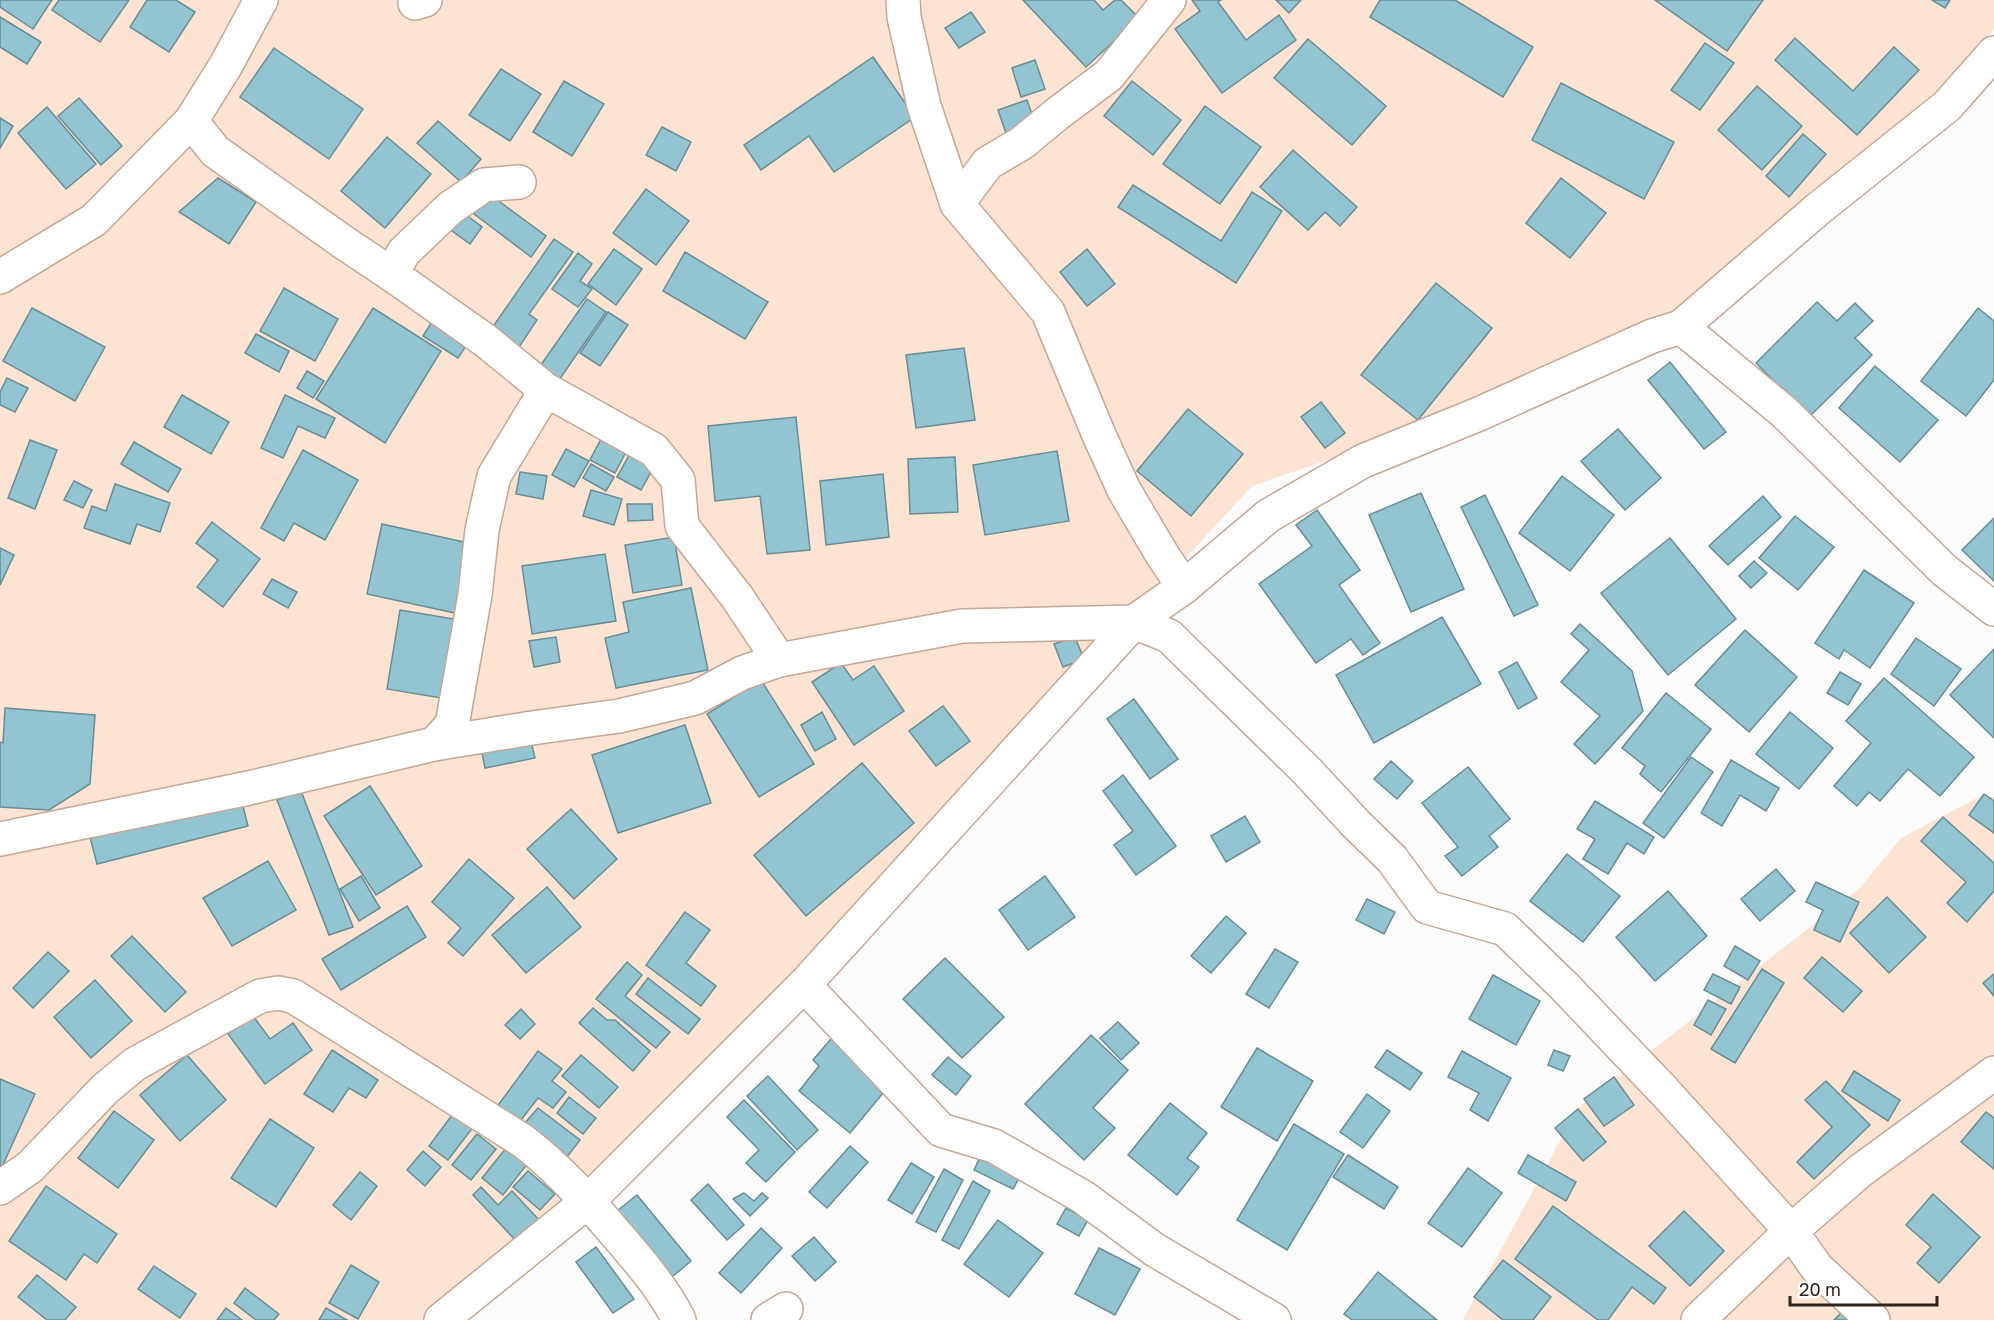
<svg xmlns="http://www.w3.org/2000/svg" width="1994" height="1320" font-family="'Golos Text',sans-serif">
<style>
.green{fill:#fde3d1}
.building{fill:#92c5d1;stroke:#688d96;stroke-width:1.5}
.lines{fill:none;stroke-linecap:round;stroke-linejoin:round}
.street-casing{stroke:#c4a794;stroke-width:36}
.street{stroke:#fff;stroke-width:33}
</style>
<rect width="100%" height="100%" fill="#fbfbfb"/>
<g class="green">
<polygon points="0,0 1994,0 1994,29 1945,83 1797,213 1676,310 1493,395 1346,454 1252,486 1096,655 890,872 681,1088 520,1241 423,1320 0,1320"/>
<polygon points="1994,797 1994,1320 1463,1320 1578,1108 1860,888 1901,838 1977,798"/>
</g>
<g class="building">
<polygon points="0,0 52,0 33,29 0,7"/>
<polygon points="59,0 129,0 100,42 52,10"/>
<polygon points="147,0 176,0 195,12 169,52 130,27"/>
<polygon points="1023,0 1094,0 1103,10 1115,0 1121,0 1139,18 1086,67"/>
<polygon points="1192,0 1221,0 1218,2 1246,40 1279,15 1296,40 1222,93 1175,29 1200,11"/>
<polygon points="1276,0 1301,0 1289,13"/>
<polygon points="1380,0 1455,0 1533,47 1503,97 1370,17"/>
<polygon points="1655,0 1763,0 1727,51"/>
<polygon points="1932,0 1950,0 1945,8"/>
<polygon points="971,12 985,32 959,48 945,28"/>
<polygon points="0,17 41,42 27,64 0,47"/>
<polygon points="1795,38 1853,91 1894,47 1919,70 1857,135 1775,60"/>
<polygon points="1308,39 1386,106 1352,145 1274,78"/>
<polygon points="1705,43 1734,63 1700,110 1671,90"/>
<polygon points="274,48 363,109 329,159 240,97"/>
<polygon points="873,57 915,117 834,172 809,136 761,170 744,145"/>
<polygon points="1035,60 1045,89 1021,97 1012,68"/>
<polygon points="501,69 541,94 510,141 469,115"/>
<polygon points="564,81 604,104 572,156 533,132"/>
<polygon points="1132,81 1181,120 1153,155 1104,116"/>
<polygon points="1561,83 1674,142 1644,199 1532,140"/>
<polygon points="1757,86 1802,126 1762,170 1718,130"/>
<polygon points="79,98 122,146 101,165 58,116"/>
<polygon points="1027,100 1035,123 1006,133 998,110"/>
<polygon points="1205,106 1261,147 1220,204 1163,164"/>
<polygon points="47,107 96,164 66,189 18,133"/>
<polygon points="0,118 13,126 0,148"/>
<polygon points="438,121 481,159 461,182 417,143"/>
<polygon points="662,127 691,142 676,171 646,155"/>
<polygon points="1803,134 1826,154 1789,197 1766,176"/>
<polygon points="387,137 431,174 385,228 341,191"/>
<polygon points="1293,150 1357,207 1340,226 1325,212 1308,230 1260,187"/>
<polygon points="218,178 256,202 229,244 179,212"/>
<polygon points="1561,178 1606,213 1570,258 1526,223"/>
<polygon points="1133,185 1221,241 1252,192 1282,211 1236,283 1118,207"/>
<polygon points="646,189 689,221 656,265 613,233"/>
<polygon points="488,193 546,236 531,257 473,213"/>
<polygon points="461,211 482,227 470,244 448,228"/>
<polygon points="554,239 573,252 529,314 537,320 519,347 492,328"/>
<polygon points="614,249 642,269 616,305 588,284"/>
<polygon points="1087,249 1115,284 1087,306 1060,272"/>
<polygon points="685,252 768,302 745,339 663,291"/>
<polygon points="578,253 592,264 580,281 592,289 578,307 552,289"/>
<polygon points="1436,283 1492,328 1418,420 1361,375"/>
<polygon points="284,288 338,319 315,361 260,331"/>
<polygon points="587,299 606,312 557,383 538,369"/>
<polygon points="1817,302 1837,321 1855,303 1873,321 1855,338 1872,355 1809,417 1756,363"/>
<polygon points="32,308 105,347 75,401 3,361"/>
<polygon points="373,308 441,351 385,443 316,399"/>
<polygon points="1978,308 1994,321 1994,380 1966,416 1921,381"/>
<polygon points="608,312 628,325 600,366 580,353"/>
<polygon points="436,315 472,337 458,358 423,336"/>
<polygon points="256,334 289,351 279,372 245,353"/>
<polygon points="964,348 975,420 916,428 906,355"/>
<polygon points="1670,362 1726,432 1704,449 1648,380"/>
<polygon points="1875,366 1938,420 1900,462 1839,408"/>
<polygon points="307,371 324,381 313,398 297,388"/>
<polygon points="7,378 28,388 15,412 0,405 0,392"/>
<polygon points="182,395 229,422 211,454 164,427"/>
<polygon points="285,395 335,418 325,438 298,426 283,458 261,448"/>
<polygon points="1321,402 1345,433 1325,448 1301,417"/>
<polygon points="1188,409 1243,454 1191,516 1137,471"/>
<polygon points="796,417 810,550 767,554 760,496 715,501 708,426"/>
<polygon points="1618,429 1661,478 1625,510 1581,461"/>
<polygon points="603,435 628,448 615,473 590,460"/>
<polygon points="30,440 57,450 35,509 8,498"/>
<polygon points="134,442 181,469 168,492 121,464"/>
<polygon points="566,449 589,461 574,487 552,475"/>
<polygon points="303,450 358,480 325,540 294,523 284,541 261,528"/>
<polygon points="632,450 656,463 641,490 617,477"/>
<polygon points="1057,451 1069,521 985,535 973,465"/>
<polygon points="955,457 958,512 910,514 908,459"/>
<polygon points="591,464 614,477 606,491 583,478"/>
<polygon points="520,472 547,476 543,499 516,494"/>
<polygon points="883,474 889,537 826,545 820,481"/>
<polygon points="1562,476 1614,515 1570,571 1519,533"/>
<polygon points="74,481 92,490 83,508 64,500"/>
<polygon points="115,484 170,503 160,532 137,524 130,544 84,528 92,506 106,511"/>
<polygon points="591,490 622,499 614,525 583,516"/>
<polygon points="1421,493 1464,589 1411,612 1369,515"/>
<polygon points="1485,495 1538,605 1514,616 1461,507"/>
<polygon points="1763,496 1781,517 1728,565 1709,546"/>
<polygon points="627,504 652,504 653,520 628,521"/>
<polygon points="1317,510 1360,570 1339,585 1380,643 1363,655 1351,639 1316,663 1259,584 1312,546 1296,525"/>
<polygon points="1795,516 1834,547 1798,590 1759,558"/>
<polygon points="1994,518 1994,581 1962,550"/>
<polygon points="212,522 260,559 223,607 197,587 218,560 196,543"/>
<polygon points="382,524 469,543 455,613 367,594"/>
<polygon points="674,537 682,585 633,593 625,545"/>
<polygon points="1670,538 1736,619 1668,675 1601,593"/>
<polygon points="0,548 14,555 0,585"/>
<polygon points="605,554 616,621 532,634 522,566"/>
<polygon points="1754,561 1767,573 1751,588 1739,576"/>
<polygon points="1864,570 1914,603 1870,668 1844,650 1839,659 1815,643"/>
<polygon points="272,579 297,592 288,608 263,594"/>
<polygon points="691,588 708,670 616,688 605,638 629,632 623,602"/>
<polygon points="400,610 466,621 453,700 387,689"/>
<polygon points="1442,617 1481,684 1374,743 1336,675"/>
<polygon points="1580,624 1632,671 1643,711 1595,764 1574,744 1600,716 1561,682 1589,650 1571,634"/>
<polygon points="1745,630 1797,677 1749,732 1695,685"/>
<polygon points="556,637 560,662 534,667 529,641"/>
<polygon points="1075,637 1084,659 1063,667 1054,644"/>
<polygon points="1916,638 1961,669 1934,706 1891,674"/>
<polygon points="1994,649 1994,738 1950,695"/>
<polygon points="1517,662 1537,698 1518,709 1499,672"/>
<polygon points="841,663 853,680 874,666 904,711 854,745 812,682"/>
<polygon points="1840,672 1861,684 1848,705 1827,693"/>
<polygon points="1884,678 1974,757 1940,796 1908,769 1880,801 1869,792 1857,806 1834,786 1871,743 1846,721"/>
<polygon points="761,680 814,764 759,797 707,714"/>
<polygon points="1666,693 1711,729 1661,792 1640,774 1645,766 1622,748"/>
<polygon points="1134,699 1178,759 1150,779 1107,719"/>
<polygon points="943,706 970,741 936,766 909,731"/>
<polygon points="5,708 95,715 90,784 49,810 0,807 0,742 3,743"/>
<polygon points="822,712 836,739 815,751 801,725"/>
<polygon points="1790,712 1833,748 1799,789 1756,754"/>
<polygon points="685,725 711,803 618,833 592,755"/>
<polygon points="530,737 535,758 485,768 481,748"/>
<polygon points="1691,757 1713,772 1664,838 1643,823"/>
<polygon points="1731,760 1779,788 1766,811 1740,795 1722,826 1701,813"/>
<polygon points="1391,761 1413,781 1397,799 1374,779"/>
<polygon points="862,763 914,823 806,916 754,855"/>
<polygon points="1468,767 1510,819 1489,836 1498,847 1462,876 1445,856 1458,847 1422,803"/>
<polygon points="1123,775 1176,846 1136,875 1114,845 1133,831 1103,791"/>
<polygon points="370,786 422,866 376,895 324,816"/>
<polygon points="301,791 353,927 329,935 277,800"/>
<polygon points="1984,794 1994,801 1994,833 1969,815"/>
<polygon points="241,798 248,826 97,864 90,837"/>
<polygon points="1595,801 1654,837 1644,854 1627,843 1608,874 1583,859 1595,839 1577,829"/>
<polygon points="571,809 617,859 574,899 527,849"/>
<polygon points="1245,816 1260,842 1226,862 1211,836"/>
<polygon points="1943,817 1994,863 1994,891 1967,922 1947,903 1966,882 1921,841"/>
<polygon points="1567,854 1620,896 1583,942 1530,901"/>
<polygon points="469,859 514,898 463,956 448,943 461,928 432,902"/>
<polygon points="268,861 296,910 232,946 203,898"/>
<polygon points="1776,869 1795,891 1760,921 1741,899"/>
<polygon points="361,876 380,908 359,921 340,889"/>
<polygon points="1045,876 1075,917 1028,950 999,910"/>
<polygon points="1816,882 1859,902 1840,942 1814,930 1823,910 1806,902"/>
<polygon points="547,887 581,927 526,973 492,935"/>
<polygon points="1668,891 1707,936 1655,981 1616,937"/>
<polygon points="1887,897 1926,937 1889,973 1850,933"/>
<polygon points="1367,899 1395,912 1384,934 1356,920"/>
<polygon points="407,906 426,937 341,990 322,959"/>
<polygon points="685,912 710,930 686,963 716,986 701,1006 646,965"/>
<polygon points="1226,916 1246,933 1211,973 1191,956"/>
<polygon points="132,936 186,992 165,1012 111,956"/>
<polygon points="1735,946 1760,961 1748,980 1724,966"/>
<polygon points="1275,949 1298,962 1269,1008 1246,994"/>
<polygon points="48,952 69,971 33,1008 13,988"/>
<polygon points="1822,957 1862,991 1843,1012 1804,978"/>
<polygon points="945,958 1004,1017 962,1058 903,999"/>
<polygon points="627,962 642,975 625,996 670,1032 656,1048 596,999"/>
<polygon points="1762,969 1784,983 1735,1063 1711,1049"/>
<polygon points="1713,974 1740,987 1731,1004 1704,990"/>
<polygon points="1994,974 1994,996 1983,983"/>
<polygon points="1493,975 1540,1001 1516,1045 1469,1019"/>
<polygon points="648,978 700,1019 688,1034 636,994"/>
<polygon points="95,980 132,1021 91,1058 54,1017"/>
<polygon points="1708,1000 1726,1009 1711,1035 1694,1025"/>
<polygon points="593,1008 607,1020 615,1020 650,1051 633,1071 579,1023"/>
<polygon points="521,1009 535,1024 520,1039 505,1025"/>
<polygon points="253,1016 270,1039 293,1023 312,1050 265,1084 228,1034"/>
<polygon points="1118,1022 1139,1043 1121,1060 1100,1038"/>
<polygon points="836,1033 893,1081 850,1133 799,1091 819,1066 813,1060"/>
<polygon points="1091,1035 1128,1070 1093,1108 1115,1128 1084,1160 1025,1104"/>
<polygon points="1257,1048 1313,1081 1277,1141 1221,1107"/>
<polygon points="332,1050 378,1080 366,1098 349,1088 333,1112 304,1094"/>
<polygon points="1387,1050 1422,1073 1410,1090 1375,1067"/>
<polygon points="1554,1050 1570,1056 1563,1071 1548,1065"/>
<polygon points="538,1051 562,1069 552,1081 566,1092 553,1108 538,1098 518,1124 496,1108"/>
<polygon points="1462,1051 1511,1078 1488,1121 1470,1110 1479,1093 1448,1077"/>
<polygon points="187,1055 226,1100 180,1141 140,1095"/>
<polygon points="581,1055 618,1087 599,1108 562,1076"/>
<polygon points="948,1057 971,1076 956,1095 932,1075"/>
<polygon points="1854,1071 1900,1100 1888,1121 1842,1091"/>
<polygon points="768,1076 818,1130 797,1150 747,1096"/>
<polygon points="1614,1077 1634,1105 1604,1126 1584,1099"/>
<polygon points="0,1079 35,1094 2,1167 0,1166"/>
<polygon points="1826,1081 1870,1125 1814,1179 1797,1162 1832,1127 1805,1100"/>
<polygon points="1367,1094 1390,1111 1363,1148 1340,1132"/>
<polygon points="569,1097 596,1118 583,1134 557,1113"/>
<polygon points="744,1100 795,1152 766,1182 746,1163 759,1150 727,1117"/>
<polygon points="1170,1103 1207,1133 1187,1158 1199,1167 1177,1195 1128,1155"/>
<polygon points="538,1108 580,1140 567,1157 525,1123"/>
<polygon points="1578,1109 1606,1142 1583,1161 1555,1128"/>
<polygon points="114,1111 154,1140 118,1188 78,1158"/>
<polygon points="455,1111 474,1126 448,1160 429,1146"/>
<polygon points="1986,1112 1994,1118 1994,1169 1961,1142"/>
<polygon points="270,1119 314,1148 276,1207 231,1178"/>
<polygon points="1294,1124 1344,1154 1287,1250 1237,1220"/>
<polygon points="477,1134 496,1149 471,1180 452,1165"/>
<polygon points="850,1146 868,1162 827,1208 809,1192"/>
<polygon points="507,1147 528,1163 503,1195 482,1178"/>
<polygon points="984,1149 1024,1169 1013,1189 974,1170"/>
<polygon points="423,1151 441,1167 425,1186 407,1170"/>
<polygon points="1348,1155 1398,1187 1384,1209 1333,1177"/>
<polygon points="1528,1155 1576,1182 1566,1201 1518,1173"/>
<polygon points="911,1163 934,1177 912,1214 888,1200"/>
<polygon points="1468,1168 1502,1193 1462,1247 1428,1223"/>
<polygon points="944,1169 963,1180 936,1232 916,1222"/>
<polygon points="528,1171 555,1194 540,1210 513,1187"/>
<polygon points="360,1172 377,1186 351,1220 333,1205"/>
<polygon points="973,1181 990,1191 959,1249 942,1240"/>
<polygon points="708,1184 744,1225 727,1240 691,1200"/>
<polygon points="46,1186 117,1234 97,1263 84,1254 66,1280 9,1241"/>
<polygon points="481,1187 498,1205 512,1191 541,1222 519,1244 473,1195"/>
<polygon points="744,1193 754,1201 762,1193 768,1198 750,1216 733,1199"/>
<polygon points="1933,1194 1980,1237 1939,1283 1917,1263 1931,1247 1906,1225"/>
<polygon points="637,1195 691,1261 666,1282 612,1215"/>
<polygon points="1553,1206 1666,1288 1654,1304 1632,1287 1608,1320 1598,1320 1515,1259"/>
<polygon points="1066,1208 1088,1220 1079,1236 1057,1224"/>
<polygon points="1684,1211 1724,1251 1690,1286 1649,1246"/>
<polygon points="998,1220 1043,1253 1009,1297 964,1264"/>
<polygon points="761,1228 782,1248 741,1293 719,1273"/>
<polygon points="814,1237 836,1262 815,1281 792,1256"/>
<polygon points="596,1247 634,1299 613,1313 576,1262"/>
<polygon points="1099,1248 1140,1269 1115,1315 1075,1294"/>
<polygon points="1503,1260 1551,1297 1533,1320 1503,1320 1474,1297"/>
<polygon points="351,1265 379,1282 358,1319 329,1303"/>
<polygon points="154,1266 196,1294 180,1318 138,1289"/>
<polygon points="1378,1272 1437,1320 1352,1320 1344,1314"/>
<polygon points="37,1275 76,1307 65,1320 47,1320 18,1297"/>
<polygon points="245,1288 279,1314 274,1320 256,1320 234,1303"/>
<polygon points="226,1308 242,1320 217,1320"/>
<polygon points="326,1308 347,1320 319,1320"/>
<polygon points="1842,1312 1850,1320 1834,1320"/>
</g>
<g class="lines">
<g class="street-casing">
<g id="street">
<polyline points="903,0 904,17 924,106 957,204 1048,312 1099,435 1124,490 1163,556 1184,587"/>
<polyline points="415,3 425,0"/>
<polyline points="191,121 215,151 343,242 391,274 404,252 450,208 484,185 519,182"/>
<polyline points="957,204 988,163 1022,143 1057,114 1109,75 1169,0"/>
<polyline points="391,274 486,341 546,390 654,450 678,480 682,526 737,597 779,660"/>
<polyline points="0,277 94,220 191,121 226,65 261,0"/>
<polyline points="1681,327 1784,412 1944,570 1994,609"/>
<polyline points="434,744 452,725 475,595 482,530 494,476 546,390"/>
<polyline points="0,839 249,788 434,744 532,728 619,716 695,698 742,673 779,660 962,626 1134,622 1169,636 1308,772 1356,824 1392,859 1427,907 1505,929 1564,986 1664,1091 1791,1231 1817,1268 1873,1320"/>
<polyline points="804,985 941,1130 994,1146 1083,1197 1155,1250 1274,1320"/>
<path d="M0 1188 30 1167 105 1089 135 1064 260 996 278 993 293 996 523 1141C558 1168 588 1201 617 1235 640 1262 663 1288 679 1320"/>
<polyline points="441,1320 588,1201 804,985 1134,622 1184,587 1268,516 1363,461 1479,414 1652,336 1681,327 1818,209 1947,106 1994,53"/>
<polyline points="768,1320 786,1309"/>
<polyline points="1698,1320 1791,1231 1860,1171 1994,1073"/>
</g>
</g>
<use href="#street" class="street"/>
</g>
<path d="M1790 1296v9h147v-9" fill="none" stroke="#2e231c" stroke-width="3"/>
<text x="1799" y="1296" font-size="18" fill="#2e231c" stroke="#ffffff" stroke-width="4.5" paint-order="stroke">20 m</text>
</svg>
